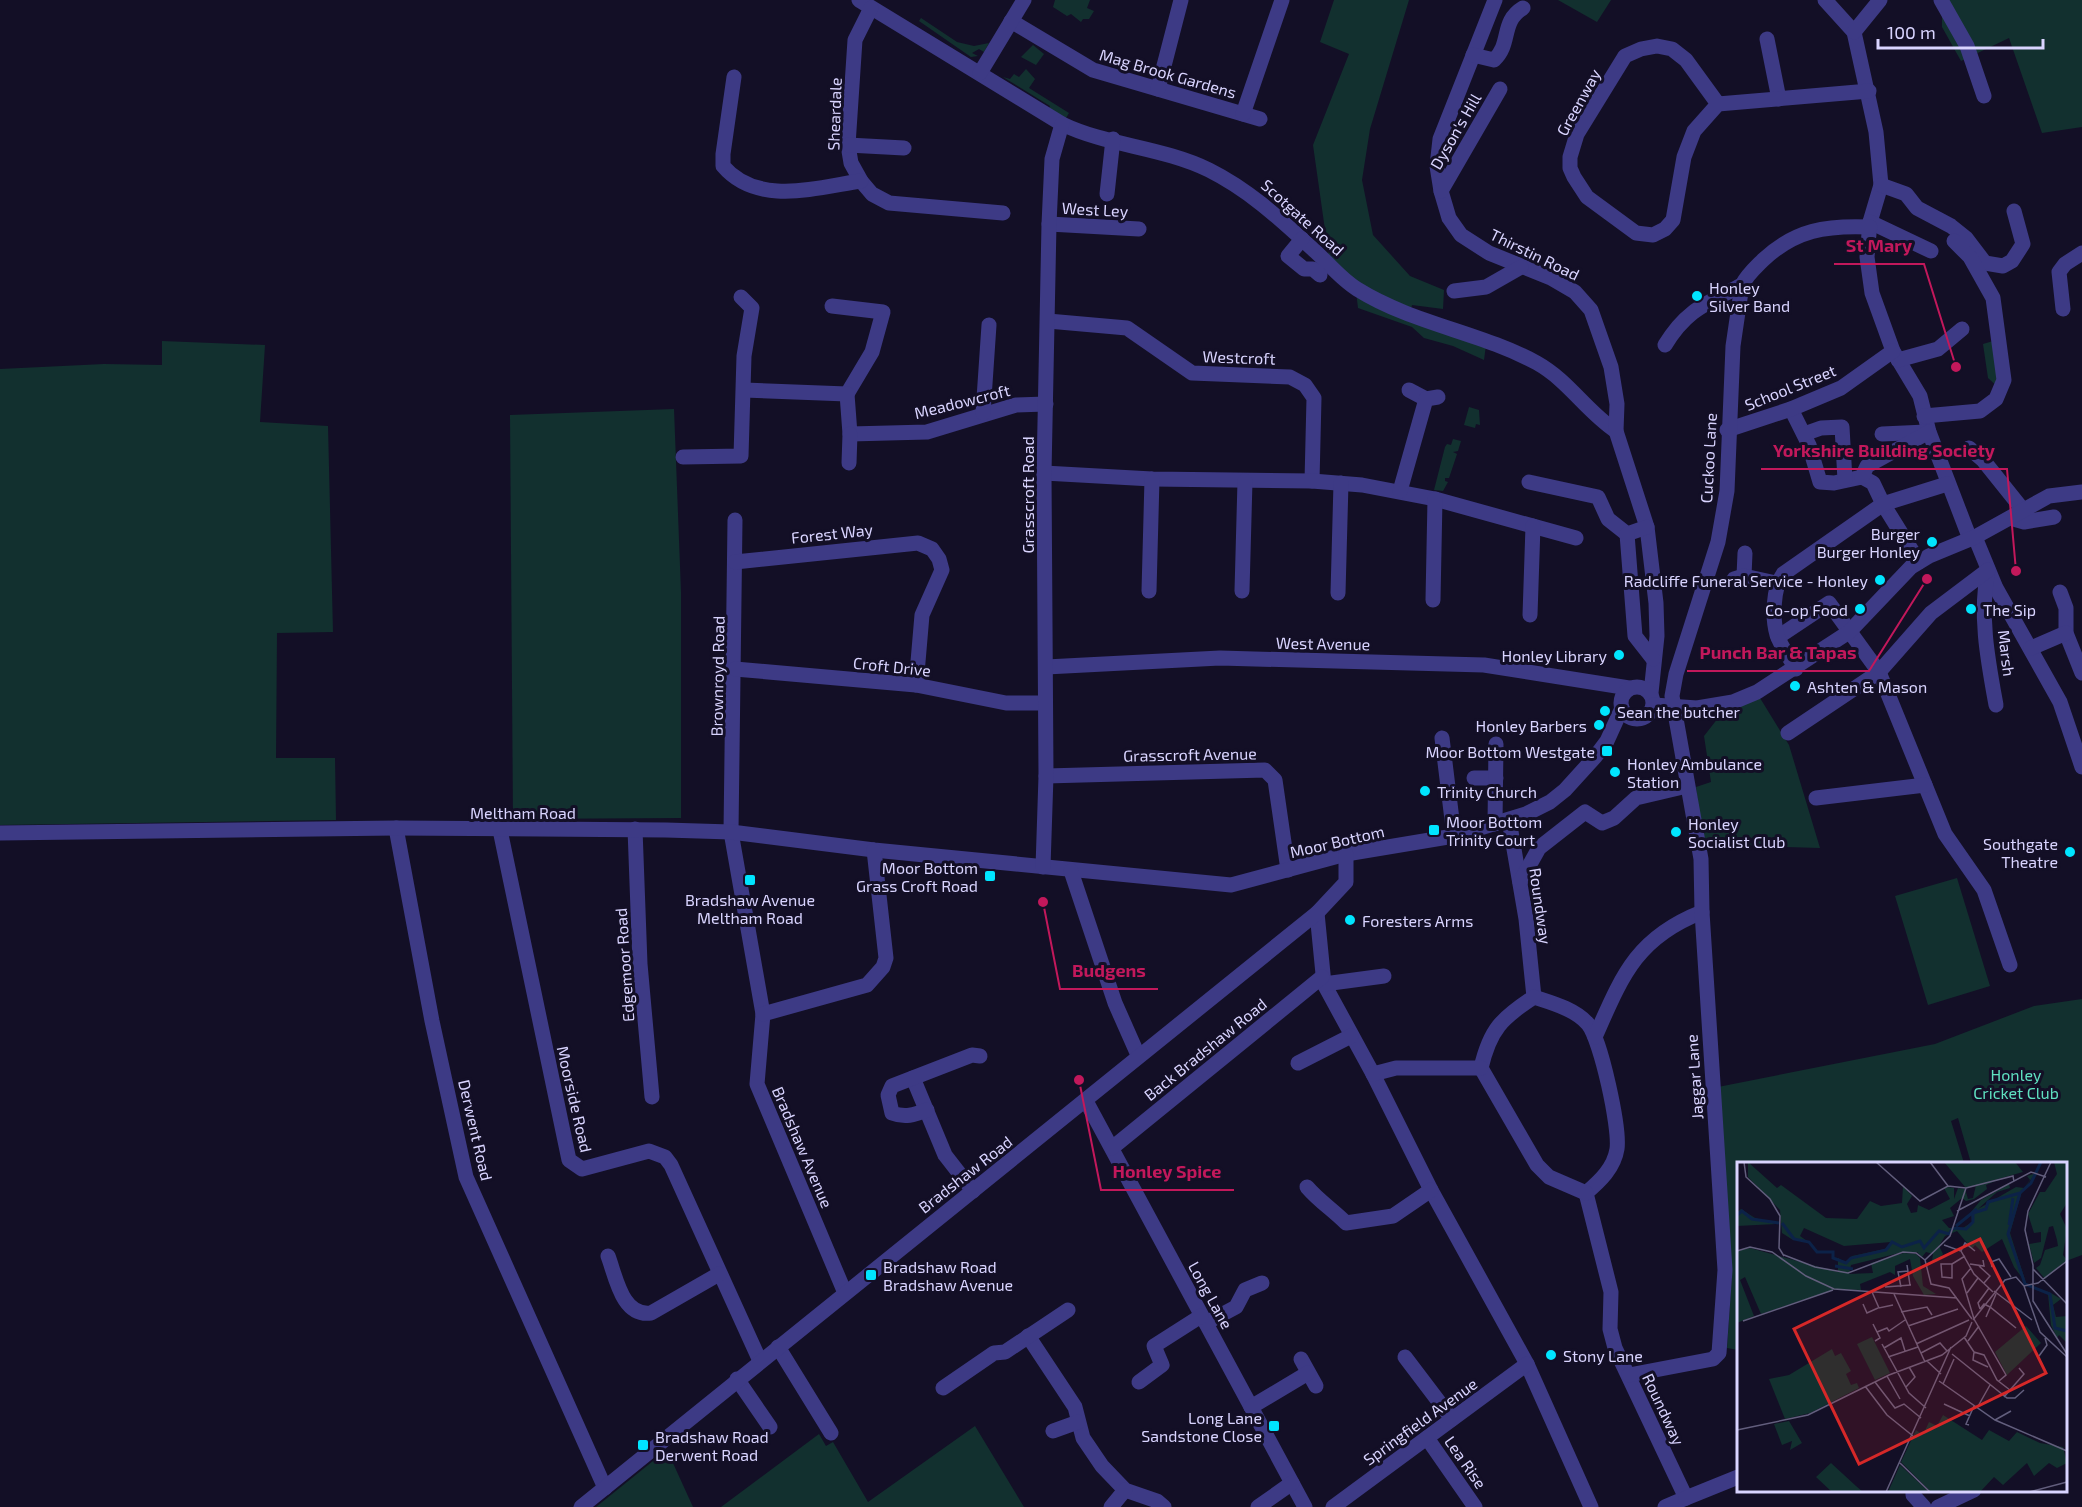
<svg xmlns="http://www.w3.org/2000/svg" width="2082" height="1507" font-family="'Exo 2',sans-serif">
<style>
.green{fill:#12302f}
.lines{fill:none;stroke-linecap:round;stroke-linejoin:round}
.minor{stroke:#3d3a85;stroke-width:15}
.poi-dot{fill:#00e5ff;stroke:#130f26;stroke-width:2}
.labels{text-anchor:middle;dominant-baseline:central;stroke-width:6;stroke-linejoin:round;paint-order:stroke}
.street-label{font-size:16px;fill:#d9d4ff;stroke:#130f26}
.poi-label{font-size:16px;fill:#d9d4ff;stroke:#130f26;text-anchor:start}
.park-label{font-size:16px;fill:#5fe0c0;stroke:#130f26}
.inset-river{fill:none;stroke:#0c2248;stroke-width:3}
.inset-road{fill:none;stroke:#625e7d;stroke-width:1.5}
.view{fill:#d62828;fill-opacity:0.15;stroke:#d62828;stroke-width:3}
.inset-edge{fill:none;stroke:#d9d4ff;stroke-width:3}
.leader{fill:none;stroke:#c2185b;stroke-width:2}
.callout-dot{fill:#c2185b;stroke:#130f26;stroke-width:2}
.callout-label{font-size:18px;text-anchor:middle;font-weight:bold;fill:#c2185b;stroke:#130f26;stroke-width:6;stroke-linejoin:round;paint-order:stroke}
</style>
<rect width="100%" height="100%" fill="#130f26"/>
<g class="green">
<polygon points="1055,0 1090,0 1087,8 1094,11 1089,19 1083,19 1081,22 1071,14 1067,16 1053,7"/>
<polygon points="1334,0 1409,0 1370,129 1362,180 1373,235 1410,276 1444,290 1443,309 1412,305 1409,319 1486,345 1484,360 1453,346 1424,338 1412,327 1358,308 1355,283 1329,258 1313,145 1349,54 1320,42"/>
<polygon points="1558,0 1611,0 1597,22"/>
<polygon points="1942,0 2082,0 2082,127 2042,133 2009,38 1961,61 1942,27"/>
<polygon points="921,18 957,42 974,46 989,43 984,52 979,49 972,53 978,56 971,57 919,21"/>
<polygon points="1033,45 1044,54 1036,65 1021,57"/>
<polygon points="1026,69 1035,79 1029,88 1069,113 1066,118 1049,109 1050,106 1003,77 1010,79 1014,74 1019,77"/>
<polygon points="162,341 265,345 260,422 328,426 333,632 277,633 276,758 335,758 336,820 0,825 0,369 104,364 162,365"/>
<polygon points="1993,341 1999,388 1988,378 1983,344"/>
<polygon points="1469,407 1479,410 1480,425 1476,424 1475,428 1464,425"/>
<polygon points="674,409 681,592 681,818 513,819 510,415"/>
<polygon points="1453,439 1461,441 1458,451 1453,452 1457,454 1449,478 1445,478 1445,481 1448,482 1443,491 1434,490 1445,447 1447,444 1451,445"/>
<polygon points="1760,698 1789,745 1820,848 1710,845 1702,836 1696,787 1711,782 1704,736 1722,713"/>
<polygon points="1957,878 1990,986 1928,1005 1895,896"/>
<polygon points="2082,999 2082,1255 2066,1261 2066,1164 1971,1163 1958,1118 1951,1121 1964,1163 1738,1164 1738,1350 1727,1348 1732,1274 1718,1087 1935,1044 2034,1006"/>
<polygon points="975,1426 1024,1507 721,1507 819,1434 826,1446 833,1442 868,1502"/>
<polygon points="667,1450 693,1507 596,1507 663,1453"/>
</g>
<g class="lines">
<g class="minor">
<path d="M859 0 1062 124C1108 146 1162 147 1209 170 1251 191 1282 221 1316 252 1329 264 1342 280 1357 289 1413 324 1480 332 1537 363 1569 381 1586 411 1616 431"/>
<polyline points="1495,0 1440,139 1437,166 1441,191 1449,218 1461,235 1489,253 1551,278 1575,292 1591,310 1611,367 1617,404 1616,431 1647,527 1656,603 1657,636 1651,693"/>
<polyline points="1825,0 1854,32 1876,132 1881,185 1870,222 1867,257 1872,293 1893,351 1920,396 1929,432 1970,539"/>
<polyline points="1941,0 1967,46 1984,96"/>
<polyline points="871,8 855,40 848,145 851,163 861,181 872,194 889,203 1003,213"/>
<polyline points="1011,21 1093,70 1260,119"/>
<polyline points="1854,32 1880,0"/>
<polyline points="1767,39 1779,99"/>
<path d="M1473 55 1494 60C1512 43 1500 22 1523 8"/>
<polyline points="980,73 1024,0"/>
<path d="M734 77 723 154V166C757 206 815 188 861 181"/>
<polyline points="1158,89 1181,0"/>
<polyline points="1718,104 1686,60 1672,49 1657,46 1641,49 1625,56 1577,134 1570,157 1570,168 1574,177 1587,197 1636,233 1653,235 1665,229 1673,220 1684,157 1694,131 1718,104 1869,91"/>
<polyline points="1243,114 1282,0"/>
<polyline points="848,145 904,148"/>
<polyline points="1881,185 1906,194 1917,208 1951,226 1966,238 1985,263 2003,266 2012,261 2023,244 2014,211"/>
<polyline points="1441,191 1500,89"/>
<polyline points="1107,194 1113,139"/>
<polyline points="1870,222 1931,251"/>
<polyline points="1049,224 1139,229"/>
<polyline points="1302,239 1288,256 1304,269 1313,269 1320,275"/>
<polyline points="1454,291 1486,287 1521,267"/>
<polyline points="832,306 883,312 872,352 847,394"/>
<polyline points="2063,309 2059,272 2065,264 2082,253"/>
<polyline points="1048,321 1127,328 1192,373 1290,377 1305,385 1314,398 1312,481"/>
<path d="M1665 345C1687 309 1706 304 1742 285"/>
<polyline points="1898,360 1938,349 1962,329"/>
<polyline points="744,390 847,394 850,434 927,432 1016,405 1046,404"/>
<polyline points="1409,390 1426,399"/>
<polyline points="1791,409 1809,445 1820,482 1834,483 1862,477 1873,483 1883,504 1919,562"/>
<polyline points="983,413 989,325"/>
<polyline points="1924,416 1980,411 1996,399 2004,380 1993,298 1970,257 1954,241"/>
<polyline points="1727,430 1791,409 1841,388 1893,351"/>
<polyline points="1804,434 1821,428 1842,427 1845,480"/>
<polyline points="1882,434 1926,432"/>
<polyline points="1969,448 1983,460 2023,510"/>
<polyline points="683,457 741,456 744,356 752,308 741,297"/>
<polyline points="849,463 850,434"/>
<polyline points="1044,473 1152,479 1312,481 1362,485 1435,499 1576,538"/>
<polyline points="1862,477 1867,466 1929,432"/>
<polyline points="1529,482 1598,497 1608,519 1627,534 1647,527"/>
<polyline points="1400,491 1426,399 1438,397"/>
<polyline points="2010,518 2024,522 2054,517"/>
<polyline points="735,520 731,832 763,1014 757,1084 845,1293"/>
<polyline points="1627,534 1635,636 1653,659"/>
<polyline points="1975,537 1996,588 2060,702 2082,767"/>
<polyline points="735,562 918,543 932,549 939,559 942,570 922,615 916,685"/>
<path d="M1988 570C1979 615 1988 661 1996 705"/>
<polyline points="1744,576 1745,553"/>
<polyline points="1734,579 1744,576 1776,583"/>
<polyline points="1149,591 1152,479"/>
<polyline points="1242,591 1245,481"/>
<polyline points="2060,592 2066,608 2066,633 2082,673"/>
<polyline points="1338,593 1341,483"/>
<polyline points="1433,600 1435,499"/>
<polyline points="1530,615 1533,526"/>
<polyline points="1778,637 1829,603 1879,672 1945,834 1984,890 2010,965"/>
<polyline points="2031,648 2066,633"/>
<polyline points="1046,667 1220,658 1484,665 1629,688"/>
<polyline points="735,669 916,685 1006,703 1045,703"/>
<path d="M1796 669C1790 658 1781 647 1777 635 1772 618 1773 588 1783 574L1883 504 1947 484"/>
<circle cx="1637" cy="703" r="16"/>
<polyline points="1654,705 1697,708 1733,702 1757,692 1849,632 1911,567 1929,556 1975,537 2049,496 2082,492"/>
<polyline points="1788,733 1879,672 1931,613 1988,570"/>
<polyline points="1442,738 1454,836"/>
<polyline points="1046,776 1265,770 1275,780 1288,870"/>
<polyline points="1474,778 1496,778"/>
<polyline points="1816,798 1925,785"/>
<path d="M1509 820 1526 919 1534 997C1552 1003 1575 1009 1588 1024 1601 1040 1620 1128 1617 1149 1614 1168 1600 1181 1586 1193L1611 1292 1610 1329 1615 1348 1686 1498 1665 1507"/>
<polyline points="1495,824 1496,744"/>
<polyline points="396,828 432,1021 466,1177 605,1488"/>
<polyline points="635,829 640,964 652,1097"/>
<polyline points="500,830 569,1160 582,1169 649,1151 665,1157 671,1165 760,1361"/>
<polyline points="0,833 396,828 666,830 731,832 874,850 1231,885 1346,854 1454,836 1526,814 1550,802 1565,790 1595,757 1607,741 1622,708"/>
<polyline points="1043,867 1046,776 1044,473 1049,224 1052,159 1062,124"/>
<polyline points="1071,871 1115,1003 1138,1055"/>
<polyline points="1520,882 1539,848 1585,812 1602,823 1614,818 1636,798 1687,786"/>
<polyline points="1317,913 1324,984 1373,1074 1431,1190 1527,1364 1591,1507"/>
<polyline points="1324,984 1384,976"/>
<path d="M1534 997C1502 1018 1490 1029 1481 1068L1537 1165 1549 1177 1586 1193"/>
<polyline points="763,1014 867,985 883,967 886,958 874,850"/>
<path d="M1595 1037C1622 976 1636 938 1702 912"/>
<polyline points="1298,1063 1351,1036"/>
<polyline points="1373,1074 1396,1068 1481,1068"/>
<polyline points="913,1078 945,1155 973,1191"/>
<polyline points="1086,1101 1305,1507"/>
<path d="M927 1110C914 1115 905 1118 892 1113L888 1095 892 1086 972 1055 980 1056"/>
<polyline points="1112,1148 1322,977"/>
<path d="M1307 1187C1319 1201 1333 1210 1346 1223L1393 1216 1431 1190"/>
<path d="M608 1256C616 1277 622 1317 651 1313L719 1274"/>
<polyline points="1206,1323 1236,1307 1245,1290 1262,1283"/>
<polyline points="1028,1336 1075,1407 1083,1438 1102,1466 1125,1490 1157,1501 1164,1507"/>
<polyline points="778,1347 831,1433"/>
<polyline points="1405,1357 1452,1419"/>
<polyline points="1301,1359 1316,1386"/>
<path d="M1629 1375 1713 1359 1719 1353 1725 1270 1702 912 1701 859 1672 696 1676 674 1718 542 1727 491 1733 346 1742 285C1747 275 1755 268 1763 260 1795 230 1826 225 1870 227"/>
<polyline points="737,1379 770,1427"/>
<polyline points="1139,1382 1162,1365 1154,1346 1201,1316"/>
<polyline points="943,1388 994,1353 1005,1352 1068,1310"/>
<polyline points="1251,1407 1308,1373"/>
<polyline points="1053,1431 1078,1422"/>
<polyline points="1427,1438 1475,1507"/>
<polyline points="1913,1490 1913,1495 1924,1507"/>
<polyline points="1686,1498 1738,1477"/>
<polyline points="581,1507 1317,913 1346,882 1346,854"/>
<polyline points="1111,1507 1125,1490"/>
<polyline points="1258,1507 1292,1483"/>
<polyline points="1333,1507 1527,1364"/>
<polyline points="1938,1507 1974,1490"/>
</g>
</g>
<g class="poi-dot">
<circle cx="1697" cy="296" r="6"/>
<circle cx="1932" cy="542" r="6"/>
<circle cx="1880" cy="580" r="6"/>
<circle cx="1860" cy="609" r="6"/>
<circle cx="1971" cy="609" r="6"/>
<circle cx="1619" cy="655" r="6"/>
<circle cx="1795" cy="686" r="6"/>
<circle cx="1605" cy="711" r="6"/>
<circle cx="1599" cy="725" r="6"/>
<rect x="1601" y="745" width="12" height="12" rx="3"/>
<circle cx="1615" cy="772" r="6"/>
<circle cx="1425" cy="791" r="6"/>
<rect x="1428" y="824" width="12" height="12" rx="3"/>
<circle cx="1676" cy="832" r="6"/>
<circle cx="2070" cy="852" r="6"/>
<rect x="984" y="870" width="12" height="12" rx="3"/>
<rect x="744" y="874" width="12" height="12" rx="3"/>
<circle cx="1350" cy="920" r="6"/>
<rect x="865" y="1269" width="12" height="12" rx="3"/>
<circle cx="1551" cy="1355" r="6"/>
<rect x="1268" y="1420" width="12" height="12" rx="3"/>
<rect x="637" y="1439" width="12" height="12" rx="3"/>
</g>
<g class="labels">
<g class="street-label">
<text transform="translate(1168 73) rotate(16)">Mag Brook Gardens</text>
<text transform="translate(1578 102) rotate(-61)">Greenway</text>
<text transform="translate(834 114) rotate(-88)">Sheardale</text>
<text transform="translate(1455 131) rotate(-60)">Dyson's Hill</text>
<text transform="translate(1095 209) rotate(3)">West Ley</text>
<text transform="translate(1303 217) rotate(42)">Scotgate Road</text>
<text transform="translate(1535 254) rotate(26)">Thirstin Road</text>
<text transform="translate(1239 357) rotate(2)">Westcroft</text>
<text transform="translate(1790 387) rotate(-22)">School Street</text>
<text transform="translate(962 401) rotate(-14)">Meadowcroft</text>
<text transform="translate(1708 458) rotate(-87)">Cuckoo Lane</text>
<text transform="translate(1027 495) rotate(-90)">Grasscroft Road</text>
<text transform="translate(832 533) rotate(-6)">Forest Way</text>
<text transform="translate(1323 643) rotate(1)">West Avenue</text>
<text transform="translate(2007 653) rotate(83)">Marsh</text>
<text transform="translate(892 666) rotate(6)">Croft Drive</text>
<text transform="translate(717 676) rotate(-89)">Brownroyd Road</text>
<text transform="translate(1190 754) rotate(-1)">Grasscroft Avenue</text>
<text x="523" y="812">Meltham Road</text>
<text transform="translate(1337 841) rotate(-13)">Moor Bottom</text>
<text transform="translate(1541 906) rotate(82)">Roundway</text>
<text transform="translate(624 965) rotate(-94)">Edgemoor Road</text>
<text transform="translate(1205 1049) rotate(-39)">Back Bradshaw Road</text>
<text transform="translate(1694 1077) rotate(-94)">Jaggar Lane</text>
<text transform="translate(575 1099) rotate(77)">Moorside Road</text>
<text transform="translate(476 1130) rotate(77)">Derwent Road</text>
<text transform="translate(803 1147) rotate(67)">Bradshaw Avenue</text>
<text transform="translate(965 1174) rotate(-38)">Bradshaw Road</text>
<text transform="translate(1211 1295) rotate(61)">Long Lane</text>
<text transform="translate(1664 1409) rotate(65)">Roundway</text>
<text transform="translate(1420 1421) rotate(-36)">Springfield Avenue</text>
<text transform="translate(1466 1462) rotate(55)">Lea Rise</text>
</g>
<g class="poi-label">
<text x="1709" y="287">Honley<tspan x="1709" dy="18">Silver Band</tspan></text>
<text x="1920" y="533" text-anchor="end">Burger<tspan x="1920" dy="18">Burger Honley</tspan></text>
<text x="1868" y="580" text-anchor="end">Radcliffe Funeral Service - Honley</text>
<text x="1848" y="609" text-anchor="end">Co-op Food</text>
<text x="1983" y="609">The Sip</text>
<text x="1607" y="655" text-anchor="end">Honley Library</text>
<text x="1807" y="686">Ashten &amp; Mason</text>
<text x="1617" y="711">Sean the butcher</text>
<text x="1587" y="725" text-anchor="end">Honley Barbers</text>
<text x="1595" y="751" text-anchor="end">Moor Bottom Westgate</text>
<text x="1627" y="763">Honley Ambulance<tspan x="1627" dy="18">Station</tspan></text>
<text x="1437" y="791">Trinity Church</text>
<text x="1446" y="821">Moor Bottom<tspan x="1446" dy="18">Trinity Court</tspan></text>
<text x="1688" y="823">Honley<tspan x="1688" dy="18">Socialist Club</tspan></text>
<text x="2058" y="843" text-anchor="end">Southgate<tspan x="2058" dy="18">Theatre</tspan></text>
<text x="978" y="867" text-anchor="end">Moor Bottom<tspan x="978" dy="18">Grass Croft Road</tspan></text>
<text x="750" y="899" text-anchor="middle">Bradshaw Avenue<tspan x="750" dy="18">Meltham Road</tspan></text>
<text x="1362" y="920">Foresters Arms</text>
<text x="883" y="1266">Bradshaw Road<tspan x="883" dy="18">Bradshaw Avenue</tspan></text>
<text x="1563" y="1355">Stony Lane</text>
<text x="1262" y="1417" text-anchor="end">Long Lane<tspan x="1262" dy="18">Sandstone Close</tspan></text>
<text x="655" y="1436">Bradshaw Road<tspan x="655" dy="18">Derwent Road</tspan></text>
</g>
<g class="park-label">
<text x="2016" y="1074">Honley<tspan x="2016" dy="18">Cricket Club</tspan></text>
</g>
</g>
<g transform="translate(1737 1162)">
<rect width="330" height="330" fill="#130f26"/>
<path d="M11 0 40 26 44 23 89 56 120 57 133 39 144 44 165 41 166 24 175 34 170 42 174 51 180 50 181 43 192 48 213 37 207 26 211 25 217 26V37L221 26 228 27 231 37 236 36 239 23 263 17 249 23 250 27 237 37 229 39 225 36 213 46 217 54 205 58 212 66H226L235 60 234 50 244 38 272 22 273 26 260 30 241 47 279 25 287 26 293 18 290 14 299 11 285 29 273 71 289 121 277 105 265 77 245 90 238 83 235 87 220 69 208 74 202 84 206 92 200 100 195 99 196 92 189 90 185 95 180 90H166L114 103 112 112 136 111 134 101 167 91 179 92 183 96 186 124 199 132 187 133 176 114 173 97 158 104V113L153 110 123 122 124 128 99 127 24 152 8 115 3 118 17 154 0 161V89L13 86 101 110V96L109 101 115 94 148 87 154 80 107 84 67 66 63 74 77 84 64 77 56 78 45 71 43 48 11 15ZM207 0H278L286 10 229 26ZM317 0H330V41L323 52 330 67 326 93 330 98 308 117 299 106 303 103 308 88 321 84 320 78 316 64 312 65 304 96 297 101 292 82 304 80V70L297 71 291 52 303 30H308L320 12ZM4 47 18 56 39 62 0 64V50ZM295 126 312 130 324 137 316 143 319 155 330 154V181L322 173 320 176 314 163 311 132ZM289 164 304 181 270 213 258 190ZM135 175 153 211 138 218 120 182ZM95 187 98 194 104 191 114 209 109 212 114 223 120 221 122 226 73 251 48 257 32 217 52 213ZM206 253 245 278 252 268 272 279 280 270 303 281 326 285 330 301 320 306 312 301 297 314 290 301 266 323 257 315 243 330H194L164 300 179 268 186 273 192 260 200 264ZM52 259 65 281 53 288 55 279 45 283 37 262ZM94 301 119 324 126 330H95L79 315ZM163 303 192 330H151Z" fill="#12302f"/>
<path class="inset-river" d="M304 0 294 21 283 31 271 72 288 122 313 132 318 166 330 169M0 53 5 49 15 57 42 61M45 61 57 77 72 80 80 90H96V96L109 101 114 96 149 88 155 80 165 85 183 79 187 86 202 69 212 72 216 66 229 67 236 60V51L249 47 251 40 283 31M272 63 276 36M219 64 240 47M98 104 116 107"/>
<path class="inset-road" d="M7 0 9 15 33 37 43 54 42 86 47 94M139 0 183 39 211 24 229 26 276 14 277 20M193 0 211 24M314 0 291 49 288 68 296 103V139L330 192M229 26 213 74 188 98 194 122 212 126 235 157M220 49 294 10 309 15M207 83 224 89 237 112 256 130M0 89 13 85 35 90 69 114 97 127 220 136M224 89 228 81 238 89M47 93 78 105 111 111 166 90 179 91 188 98M215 102H204L205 115 215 116V102L228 94M233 102 247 104 246 98M170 103 173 123M242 104 253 114 247 121M255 105 254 100 262 97 274 115M234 106 225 117 237 157 269 213 262 219M296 107 330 142M287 124 303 170 330 195M148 125 174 123M164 125 161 110 171 109M257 129 295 158M135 130 142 146 156 143M230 131 241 116M157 132 188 200M126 142 130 151 141 146M243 147 247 142 253 145 279 166M243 147 241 141 252 126M164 150 190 145 195 153M249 155 259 132M236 158 268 118 279 115 287 124 301 121 330 99M6 159 96 128M136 162 143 176 138 179M171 164 221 147M140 170 150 166 152 169 168 158M227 175 237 190 247 193 260 218 273 228 267 235M231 179 242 164M145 182 172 231 189 246M179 182 232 158M147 186 164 176 168 189M237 190 236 198 251 205M184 191 203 181 210 189M215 192 270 236H278L287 228M302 194 310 183 308 176M151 195 181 185M190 199 204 212M150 214 163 237M202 219 258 258 330 289M138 220 158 246 167 242 184 256M206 222 217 197M128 224 150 253 176 274M169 225 178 215 172 205M273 228 287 212 282 206M207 242 233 254M240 246 253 223M258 258 274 249M232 263 229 262 237 244M0 268 71 253 152 213 205 193 229 174 235 160M163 301 193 330M149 330 214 185M292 330 330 320"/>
<path class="view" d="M243 77 309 211 122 302 57 167Z"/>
<rect width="330" height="330" class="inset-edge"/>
</g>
<path class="leader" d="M1956 367L1924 264H1834M2016 571L2007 469H1761M1927 579L1869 671H1687M1043 902L1060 989H1158M1079 1080L1101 1190H1234"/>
<g class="callout-dot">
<circle cx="1956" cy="367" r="6"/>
<circle cx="2016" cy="571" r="6"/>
<circle cx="1927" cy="579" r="6"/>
<circle cx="1043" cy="902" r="6"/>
<circle cx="1079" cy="1080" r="6"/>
</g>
<g class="callout-label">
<text x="1879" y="252">St Mary</text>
<text x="1884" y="457">Yorkshire Building Society</text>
<text x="1778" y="659">Punch Bar &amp; Tapas</text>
<text x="1109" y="977">Budgens</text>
<text x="1167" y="1178">Honley Spice</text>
</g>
<path d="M1878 39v9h165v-9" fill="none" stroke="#d9d4ff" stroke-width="3"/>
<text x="1887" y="39" font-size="18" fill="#d9d4ff" stroke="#130f26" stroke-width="4.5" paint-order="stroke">100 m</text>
</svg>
